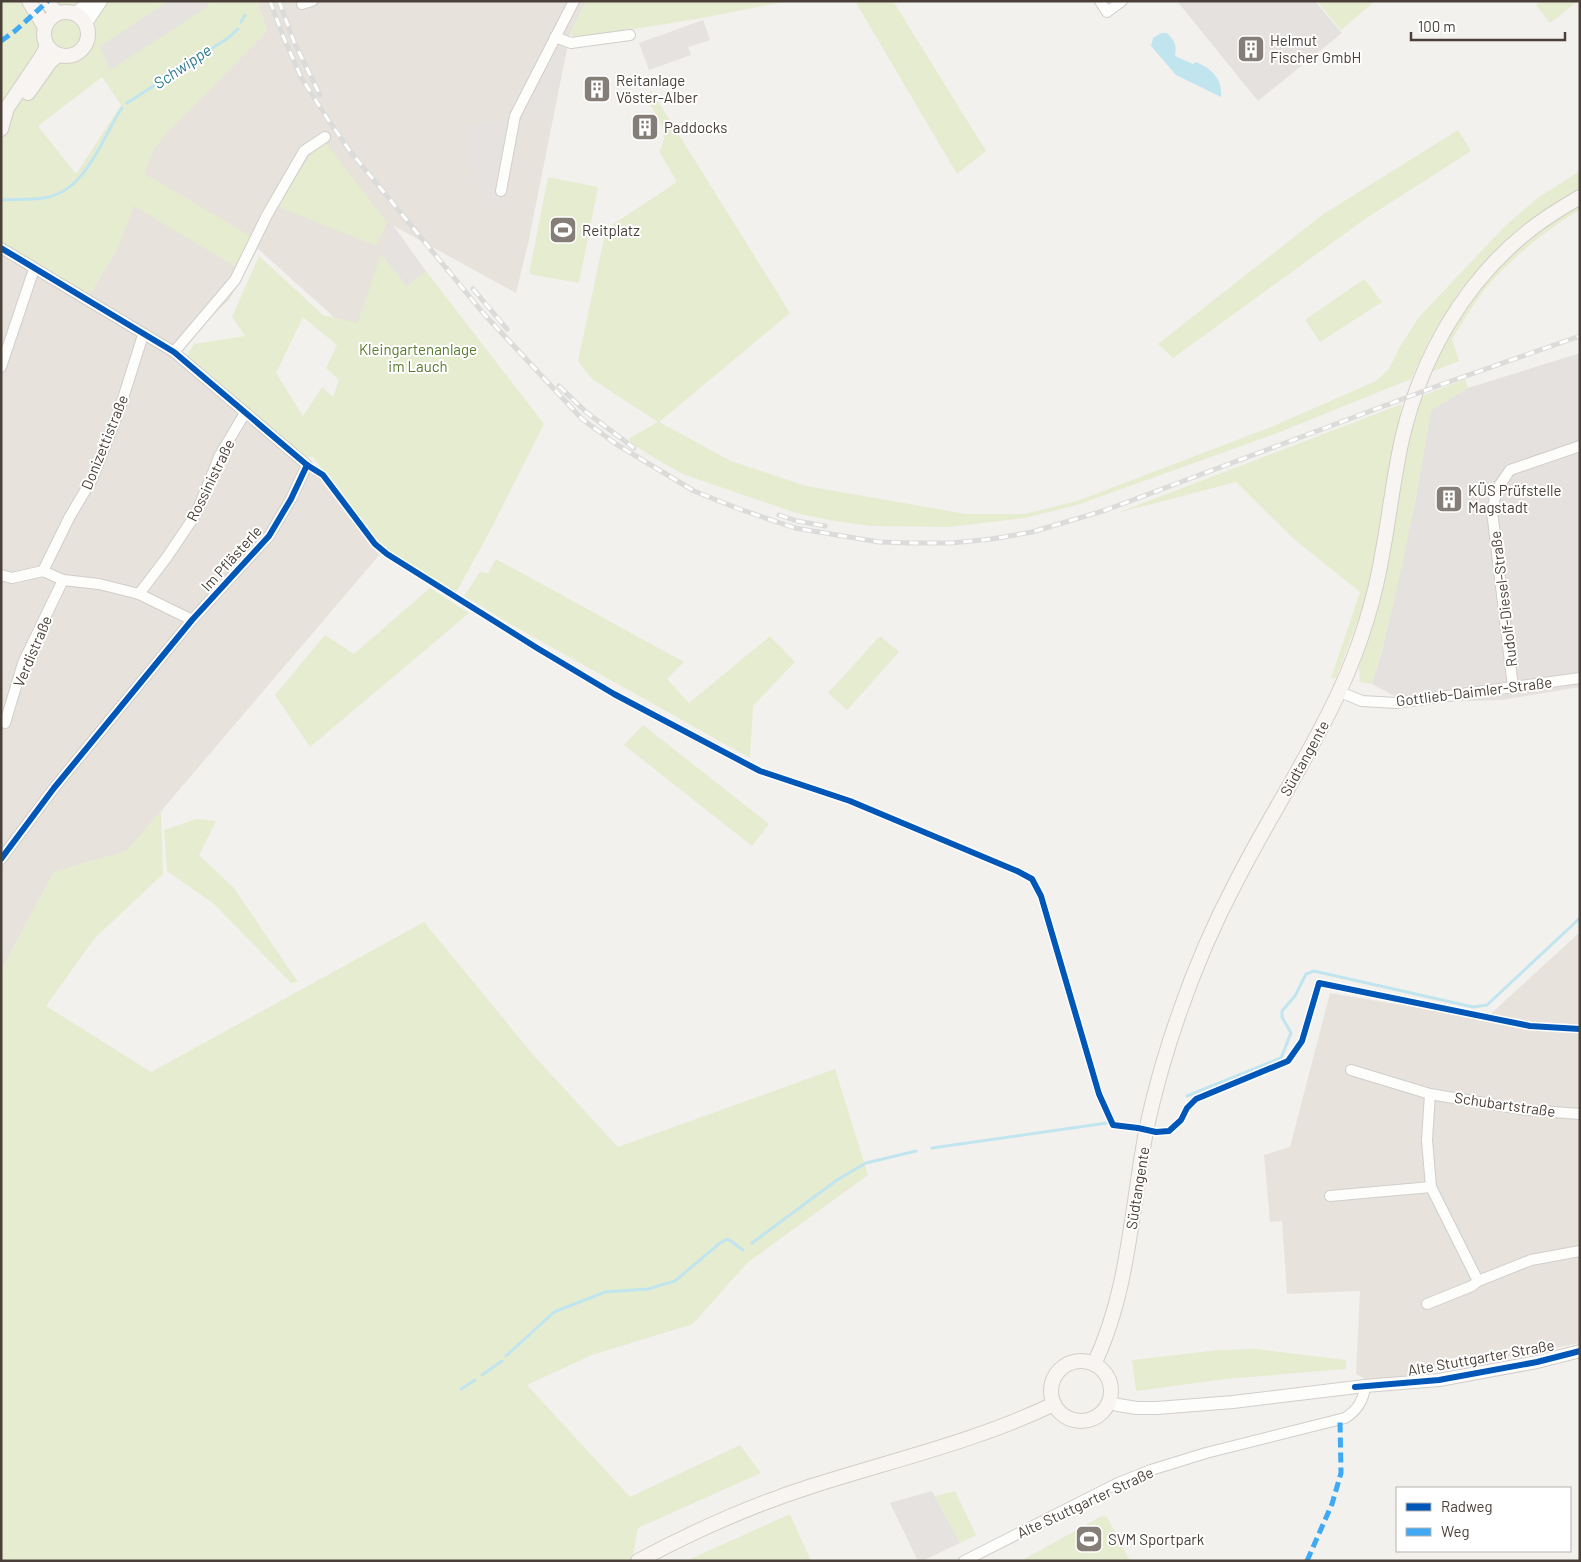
<svg xmlns="http://www.w3.org/2000/svg" width="1581" height="1562" font-family="Barlow,sans-serif">
<style>
.residential{fill:#e7e2dc}
.industrial{fill:#e5e1de}
.green{fill:#e6eccf;fill-rule:evenodd}
.parking{fill:#e5e2df}
.water{fill:#c1e5ef}
.lines{fill:none;stroke-linecap:round;stroke-linejoin:round}
.stream{stroke:#c1e5ef;stroke-width:3}
.minor-casing{stroke:#d1cecb;stroke-width:12}
.tertiary-casing{stroke:#d1cecb;stroke-width:14}
.secondary-casing{stroke:#d3cec6;stroke-width:16}
.minor{stroke:#fdfdfc;stroke-width:10}
.tertiary{stroke:#fdfdfc;stroke-width:12}
.secondary{stroke:#f7f4f1;stroke-width:14}
.rail-casing{stroke:#dbdbda;stroke-width:5}
.rail{stroke:#fff;stroke-width:3;stroke-dasharray:9;stroke-linecap:butt}
.quiet{stroke:#3fa9f5;stroke-width:5;stroke-dasharray:10 5;stroke-linecap:butt}
.cycleway-casing{stroke:#fff;stroke-width:9}
.cycleway{stroke:#0057b8;stroke-width:6}
.labels{text-anchor:middle;dominant-baseline:central;stroke-width:4;stroke-linejoin:round;paint-order:stroke}
.poi-label{font-size:15px;fill:#4a4039;stroke:#fff;text-anchor:start}
.park-label{font-size:15px;fill:#597b2d;stroke:#fff}
.street-label{font-size:15px;fill:#4a4039;stroke:#fff}
.water-label{font-size:16px;font-style:italic;fill:#2d7b93;stroke:#fff}
</style>
<rect width="100%" height="100%" fill="#f3f1ee"/>
<g class="residential">
<polygon points="257,1 586,1 570,34 528,244 516,293 392,225 354,335 258,249 229,300 189,337 177,357 303,465 327,477 381,553 127,851 54,872 1,971 1,246 89,295 117,250 153,149 174,125 267,31"/>
<polygon points="1580,932 1580,1343 1373,1383 1356,1374 1360,1291 1287,1294 1282,1221 1270,1222 1264,1155 1290,1147 1330,993 1485,1019"/>
</g>
<g class="industrial">
<polygon points="1177,1 1315,1 1342,33 1258,101"/>
<polygon points="1580,353 1580,687 1502,700 1407,703 1372,684 1383,647 1415,502 1431,410 1468,388"/>
</g>
<g class="green">
<path d="M1 1H21L33 20 54 1H257L267 31 175 125 153 149 145 174 252 237 236 267 134 206 117 250 89 295 1 246ZM102 77 121 105 76 174 38 126Z"/>
<polygon points="586,1 788,1 702,18 578,38 570,34"/>
<polygon points="855,1 893,1 986,151 957,174"/>
<polygon points="1317,1 1375,1 1341,30"/>
<polygon points="1540,1 1578,1 1550,23 1536,5"/>
<path d="M651 90 790 313 659 422 731 461 806 486 966 514H1025L1077 501 1271 427 1376 381 1389 369 1401 345 1419 317 1506 225 1539 197 1580 171V189L1520 227 1486 261 1460 290 1430 338 1411 379 1275 434 1077 505 1025 518 949 527 871 526 835 521 796 513 685 475 654 458 630 442V438L658 422 592 379 578 361 606 229 677 182 659 151C672 133 656 116 647 99Z"/>
<polygon points="1458,130 1471,151 1365,219 1173,358 1158,344 1322,215"/>
<polygon points="322,138 387,222 377,246 276,206"/>
<polygon points="548,177 598,187 579,283 529,274"/>
<path d="M1580 204V210C1550 226 1502 266 1482 293 1471 308 1462 323 1452 339L1459 361 1427 374C1441 348 1453 321 1471 298 1502 260 1537 228 1580 204Z"/>
<path d="M381 254 407 286 426 271 544 424 491 529 452 600 381 553 313 457H301L185 358 194 344 245 336 232 317 259 256 323 315 358 323ZM303 317 337 345 326 368 339 380 333 397 322 387 303 416 276 373Z"/>
<polygon points="1364,279 1382,302 1320,342 1305,320"/>
<path d="M1465 379 1468 388 1431 410C1415 502 1399 595 1372 684L1360 682 1359 667 1377 613 1417 398Z"/>
<polygon points="1402,404 1376,559 1365,602 1336,678 1331,678 1360,592 1295,540 1236,482 1117,513"/>
<polygon points="496,559 684,662 667,679 689,703 770,636 795,662 753,706 750,758 512,625 464,596 480,572 488,573"/>
<polygon points="430,588 469,613 310,747 275,695 325,635 354,654"/>
<polygon points="880,636 899,652 847,710 828,693"/>
<polygon points="643,725 769,824 752,846 624,745"/>
<polygon points="161,811 163,874 94,939 46,1006 151,1072 424,922 535,1057 618,1147 835,1069 868,1175 747,1263 693,1324 592,1355 527,1385 630,1497 740,1445 761,1473 638,1528 632,1561 1,1561 1,971 54,872 127,851"/>
<polygon points="196,819 216,821 199,855 234,888 298,982 291,983 214,904 167,871 164,830"/>
<polygon points="1256,1349 1346,1360 1346,1369 1226,1379 1136,1391 1132,1360 1219,1350"/>
<polygon points="955,1491 976,1535 960,1543 935,1496"/>
<polygon points="790,1514 811,1561 686,1561"/>
<polygon points="1102,1516 1107,1517 1130,1561 1021,1561"/>
</g>
<g class="parking">
<polygon points="169,1 210,1 207,7 110,70 100,46"/>
<polygon points="703,20 710,40 688,47 691,55 649,70 639,43"/>
<polygon points="557,48 566,49 551,117 525,108"/>
<polygon points="512,118 497,205 484,197 472,168 466,125"/>
<polygon points="392,224 426,271 407,286 381,254"/>
<polygon points="932,1491 960,1543 922,1561 918,1561 890,1503"/>
</g>
<path class="water" d="M1161 33H1167C1175 41 1177 45 1175 56L1193 64 1196 62C1211 68 1223 79 1221 97L1176 75 1151 46 1153 38Z"/>
<g class="lines">
<g class="stream">
<polyline points="241,22 245,15"/>
<polyline points="127,103 228,38 238,29"/>
<path d="M1 200C15 199 30 200 44 198 87 191 101 139 122 108"/>
<polyline points="1187,1096 1281,1058 1291,1033 1282,1017 1282,1011 1295,996 1306,974 1314,971 1473,1007 1487,1005 1580,918"/>
<polyline points="932,1148 1107,1123"/>
<polyline points="752,1243 837,1180 866,1163 916,1151"/>
<polyline points="506,1356 554,1312 605,1292 648,1289 675,1281 720,1243 728,1239 743,1250"/>
<polyline points="482,1375 502,1361"/>
<polyline points="461,1389 475,1380"/>
</g>
<g class="minor-casing">
<g id="minor">
<polyline points="1100,1 1107,12 1122,1"/>
<polyline points="302,4 312,1"/>
<polyline points="555,37 571,43 630,35"/>
<polyline points="501,191 515,116 574,1"/>
<polyline points="1,248 174,352 307,465 291,499 269,536 192,620 54,788 1,859"/>
<polyline points="174,352 235,280 267,215 304,151 325,137"/>
<polyline points="1,367 34,269"/>
<polyline points="43,571 69,518 92,479 119,411 143,335"/>
<polyline points="1,575 12,578 43,571 63,580 99,584 139,594 192,620"/>
<polyline points="139,594 167,557 196,514 220,455 245,413"/>
<polyline points="1513,687 1492,511 1497,489 1510,470 1580,446"/>
<polyline points="1340,692 1362,701 1396,703 1580,678"/>
<polyline points="5,723 23,663 63,580"/>
<polyline points="1351,1070 1430,1094 1527,1110 1580,1114"/>
<polyline points="1430,1094 1427,1140 1431,1187 1478,1281"/>
<polyline points="1330,1196 1431,1187"/>
<polyline points="1427,1304 1472,1286 1478,1281 1531,1260 1580,1251"/>
<path d="M964 1561 1118 1483 1151 1470 1206 1453 1345 1418C1357 1411 1364 1399 1365 1386"/>
</g>
</g>
<g class="tertiary-casing">
<g id="tertiary">
<polyline points="75,13 92,1"/>
<polyline points="86,23 101,1"/>
<polyline points="1109,1402 1118,1405 1137,1408 1157,1408 1233,1402 1365,1386 1439,1380 1537,1362 1580,1351"/>
</g>
</g>
<g class="secondary-casing">
<g id="secondary">
<polyline points="29,1 45,27"/>
<polyline points="46,1 57,13"/>
<circle cx="66" cy="34" r="22"/>
<polyline points="28,93 50,62 58,55"/>
<polyline points="1,129 7,108 42,56 47,46"/>
<circle cx="1081" cy="1391" r="30"/>
<path d="M1094 1364C1127 1296 1131 1216 1144 1143 1148 1117 1155 1092 1162 1067 1181 1002 1205 940 1237 880 1269 817 1309 757 1339 692 1360 647 1375 599 1383 550 1390 512 1394 473 1403 435 1422 357 1463 284 1526 233 1543 219 1561 208 1580 197"/>
<path d="M638 1561C694 1531 752 1505 812 1486 893 1460 977 1441 1054 1404"/>
</g>
</g>
<use href="#minor" class="minor"/>
<use href="#tertiary" class="tertiary"/>
<use href="#secondary" class="secondary"/>
<g class="rail-casing">
<g id="rail">
<polyline points="270,1 283,36 301,77 327,118 350,151 483,313 582,419 616,444 694,491 739,509 795,528 879,542 914,543 951,543 992,539 1032,532 1106,510 1440,385 1580,336"/>
<polyline points="279,1 294,42 320,95"/>
<polyline points="473,289 507,329"/>
<polyline points="559,386 586,412 634,448"/>
<polyline points="779,515 797,521 825,526"/>
</g>
</g>
<use href="#rail" class="rail"/>
<g class="quiet">
<polyline points="1,41 15,31 48,1"/>
<polyline points="1307,1561 1332,1504 1341,1473 1340,1420"/>
</g>
<g class="cycleway-casing">
<g id="cycleway">
<polyline points="1,248 174,352 307,465 323,475 375,544 387,554 537,648 614,694 760,771 850,801 1017,871 1032,879 1041,896 1099,1094 1113,1125 1138,1128 1156,1132 1169,1131 1181,1120 1187,1108 1196,1099 1288,1061 1302,1041 1319,983 1530,1026 1580,1029"/>
<polyline points="1,859 54,788 192,620 269,536 291,499 307,465"/>
<polyline points="1355,1387 1439,1380 1537,1362 1580,1351"/>
</g>
</g>
<use href="#cycleway" class="cycleway"/>
</g>
<defs>
<g id="building-square" transform="scale(1.4375)"><rect x="-9" y="-9" width="18" height="18" rx="4" fill="#857e78" stroke="#fff"/><path d="M-4-6H4V6H1V3H-1V6H-4ZM-2.5-4.3h1.7v1.8h-1.7ZM.8-4.3h1.7v1.8H.8ZM-2.5-1h1.7V.8h-1.7ZM.8-1h1.7V.8H.8Z" fill="#fff"/></g>
<g id="stadium-square" transform="scale(1.4375)"><rect x="-9" y="-9" width="18" height="18" rx="4" fill="#857e78" stroke="#fff"/><path d="M0-5a6.5 5 0 1 0 0 10a6.5 5 0 1 0 0-10ZM-3.5-1.8h7v3.6h-7Z" fill="#fff"/></g>
</defs>
<g fill-rule="evenodd">
<use href="#building-square" x="1251" y="49"/>
<use href="#building-square" x="597" y="89"/>
<use href="#building-square" x="645" y="127"/>
<use href="#stadium-square" x="563" y="230"/>
<use href="#building-square" x="1449" y="499"/>
<use href="#stadium-square" x="1089" y="1539"/>
</g>
<g class="labels">
<g class="poi-label">
<text x="1270" y="40">Helmut<tspan x="1270" dy="17">Fischer GmbH</tspan></text>
<text x="616" y="80">Reitanlage<tspan x="616" dy="17">Vöster-Alber</tspan></text>
<text x="664" y="127">Paddocks</text>
<text x="582" y="230">Reitplatz</text>
<text x="1468" y="490">KÜS Prüfstelle<tspan x="1468" dy="17">Magstadt</tspan></text>
<text x="1108" y="1539">SVM Sportpark</text>
</g>
<g class="park-label">
<text x="418" y="349">Kleingartenanlage<tspan x="418" dy="17">im Lauch</tspan></text>
</g>
<g class="street-label">
<text transform="translate(104 442) rotate(-68)">Donizettistraße</text>
<text transform="translate(210 480) rotate(-64)">Rossinistraße</text>
<text transform="translate(231 558) rotate(-48)">Im Pflästerle</text>
<text transform="translate(1503 599) rotate(-97)">Rudolf-Diesel-Straße</text>
<text transform="translate(32 651) rotate(-67)">Verdistraße</text>
<text transform="translate(1474 691) rotate(-7)">Gottlieb-Daimler-Straße</text>
<text transform="translate(1304 758) rotate(-61)">Südtangente</text>
<text transform="translate(1505 1104) rotate(8)">Schubartstraße</text>
<text transform="translate(1137 1188) rotate(-81)">Südtangente</text>
<text transform="translate(1481 1357) rotate(-10)">Alte Stuttgarter Straße</text>
<text transform="translate(1085 1502) rotate(-25)">Alte Stuttgarter Straße</text>
</g>
<g class="water-label">
<text transform="translate(182 66) rotate(-34)">Schwippe</text>
</g>
</g>
<rect width="1581" height="1562" fill="none" stroke="#4a4039" stroke-width="5"/>
<rect x="1396" y="1487" width="175" height="65" fill="#ffffff" stroke="#b7b3b0"/>
<rect x="1406" y="1503" width="25" height="8" fill="#0057b8" stroke="#b7b3b0"/>
<text x="1441" y="1512" font-size="15" fill="#4a4039">Radweg</text>
<rect x="1406" y="1528" width="25" height="8" fill="#3fa9f5" stroke="#b7b3b0"/>
<text x="1441" y="1537" font-size="15" fill="#4a4039">Weg</text>
<path d="M1411 32v8h154v-8" fill="none" stroke="#4a4039" stroke-width="2.5"/>
<text x="1418" y="32" font-size="15" fill="#4a4039" stroke="#ffffff" stroke-width="4" paint-order="stroke">100 m</text>
</svg>
